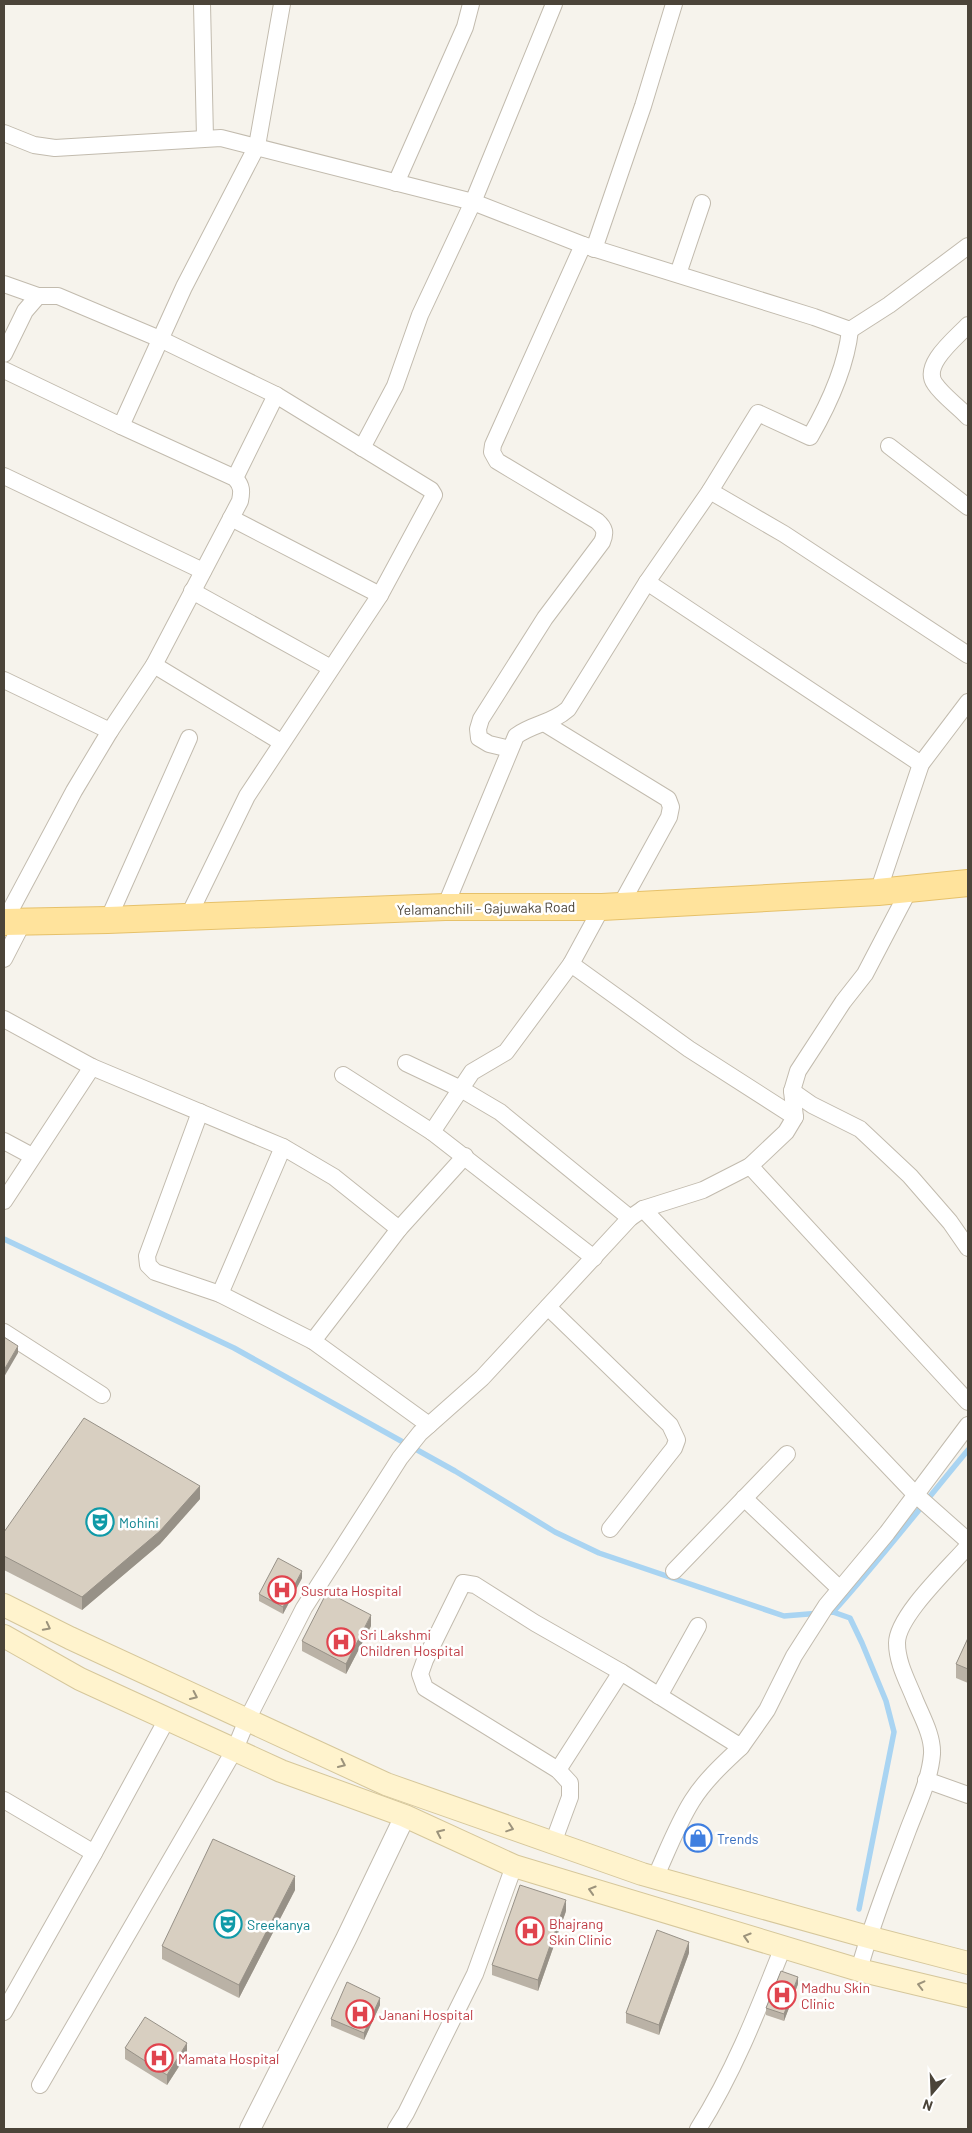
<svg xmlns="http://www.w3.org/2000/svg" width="972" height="2133" font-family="Barlow,sans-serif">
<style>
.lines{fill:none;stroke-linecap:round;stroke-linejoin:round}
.stream{stroke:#a9d4f2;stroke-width:5.5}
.minor-casing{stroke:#c2bbae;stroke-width:18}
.tertiary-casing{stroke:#c2bbae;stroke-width:22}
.secondary-casing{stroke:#d6c79b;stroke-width:24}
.primary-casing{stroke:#e6c16a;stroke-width:28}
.minor{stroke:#fff;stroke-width:16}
.tertiary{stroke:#fff;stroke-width:20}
.secondary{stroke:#fff3cd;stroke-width:22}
.primary{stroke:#ffe39c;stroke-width:26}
.wall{fill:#bab2a6}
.shaded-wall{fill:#979187}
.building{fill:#d8cfc1;stroke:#979187}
.oneway{stroke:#9c937c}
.labels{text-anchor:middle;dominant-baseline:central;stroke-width:5;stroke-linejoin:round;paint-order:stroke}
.street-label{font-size:14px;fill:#4b4439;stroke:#fff}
.culture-label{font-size:14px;fill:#0d838f;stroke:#fff;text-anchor:start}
.health-label{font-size:14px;fill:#be3a42;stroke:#fff;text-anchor:start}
.shop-label{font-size:14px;fill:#366cbe;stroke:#fff;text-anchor:start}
</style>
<rect width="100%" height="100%" fill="#f6f3ec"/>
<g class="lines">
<g class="stream">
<polyline points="4,1239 234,1348 455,1471 555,1532 599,1553 784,1616 833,1612 850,1618 862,1643 886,1701 894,1732 859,1909"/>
<path d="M833 1612C880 1560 923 1504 968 1450"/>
</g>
<g class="minor-casing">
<g id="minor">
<polyline points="202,4 205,138"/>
<polyline points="4,133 34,145 55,148 221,138 473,202 583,245 814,317 850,330 889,305 968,246"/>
<polyline points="396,183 465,27 471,4"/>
<polyline points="594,249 643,106 674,4"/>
<polyline points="678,274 702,203"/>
<polyline points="4,284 38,296"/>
<path d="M968 325C956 338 921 365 935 384 943 396 958 406 968 417"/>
<polyline points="4,354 25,311 38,296 58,296 160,339 276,395 431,490 434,495 380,595 247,796 188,917"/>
<polyline points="4,370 121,426 184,287 257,146 282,4"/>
<polyline points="889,446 968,507"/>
<polyline points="362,448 395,386 420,315 473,202 554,4"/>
<polyline points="4,476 203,571"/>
<polyline points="235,478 276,395"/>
<polyline points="710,491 784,534 968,655"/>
<polyline points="231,518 380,595"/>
<polyline points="647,582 921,764"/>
<polyline points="192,591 331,668"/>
<polyline points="154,665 281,742"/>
<polyline points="4,680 110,731"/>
<polyline points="544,723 668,799 671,807 669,817 620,906"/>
<path d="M510 749 489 744 479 738 478 729 481 719 545 618 602 542C606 533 605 528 597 521L497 461 492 452 493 445 583 245"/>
<polyline points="878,892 921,764 968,702"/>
<path d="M445 907 516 736C534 723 551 724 568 709L647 582 710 491 758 413 810 437C829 404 846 368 850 330"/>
<polyline points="108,920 189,738"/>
<path d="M4 922 74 791 110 731 154 665 240 501C242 491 242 486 235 478L121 426"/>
<polyline points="4,959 23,922"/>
<polyline points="571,964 689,1049 795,1117"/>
<polyline points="4,1019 92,1067 283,1147 334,1177 399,1229"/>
<polyline points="406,1063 461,1089 500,1112 630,1218"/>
<polyline points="343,1075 432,1132 594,1258"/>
<polyline points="792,1091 812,1105 860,1129 910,1176 950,1222 968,1248"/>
<polyline points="200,1112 147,1256 148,1265 155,1272 220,1294 313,1341 429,1425"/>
<polyline points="432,1132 472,1072 506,1052 571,964 602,907"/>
<polyline points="4,1141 32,1156"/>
<polyline points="750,1166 968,1402"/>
<polyline points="4,1201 92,1067"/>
<polyline points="643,1209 915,1494 968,1541"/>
<polyline points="220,1294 283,1147"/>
<polyline points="548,1307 670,1425 677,1440 674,1448 610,1529"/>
<polyline points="4,1332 102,1395"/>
<polyline points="313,1341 399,1229 465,1156"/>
<polyline points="744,1498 840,1589"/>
<polyline points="674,1571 787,1454"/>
<polyline points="659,1696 698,1626"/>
<polyline points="558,1770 621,1672"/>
<polyline points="926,1780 968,1795"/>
<polyline points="4,1800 94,1853"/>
<polyline points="553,1843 570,1797 570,1783 558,1770 425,1688 420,1674 425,1660 463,1583 475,1585 535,1623 621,1672 741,1747 767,1710 794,1656 826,1606 887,1533 968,1425"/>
<path d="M655 1878C667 1852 677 1825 692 1801 705 1780 724 1763 741 1747"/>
<path d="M859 1970C872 1922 891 1876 908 1830 917 1806 930 1780 932 1754 933 1736 922 1717 915 1700 908 1682 897 1663 897 1643 897 1616 950 1567 968 1546"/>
<polyline points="4,2012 94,1853 167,1719"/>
<polyline points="40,2085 235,1749 247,1720 304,1608 400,1458 420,1433 482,1378 630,1218 643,1209 703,1190 750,1166 786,1132 795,1117 792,1091 798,1071 843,1002 865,974 910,888"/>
<polyline points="396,2129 406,2113 475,1974 514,1866"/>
<path d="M698 2129C734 2072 758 2010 783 1947"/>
</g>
</g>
<g class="tertiary-casing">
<polyline id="tertiary" points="250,2129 346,1939 405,1816"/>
</g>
<g class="secondary-casing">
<g id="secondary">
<polyline points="4,1605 70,1638 386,1784 642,1874 868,1937 968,1963"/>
<polyline points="4,1636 80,1679 281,1771 405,1816 514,1866 859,1970 968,1996"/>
</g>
</g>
<g class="primary-casing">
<polyline id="primary" points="4,922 108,920 445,907 602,907 878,892 968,883"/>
</g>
<use href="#minor" class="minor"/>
<use href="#tertiary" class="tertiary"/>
<use href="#secondary" class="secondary"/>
<use href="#primary" class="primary"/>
</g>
<g class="wall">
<polygon points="200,1499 160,1544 82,1610 4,1570 4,1532"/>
<polygon points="302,1578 283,1614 259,1601 259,1594"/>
<polygon points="371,1626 346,1674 302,1651 302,1641"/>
<polygon points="968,1638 968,1683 956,1678 956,1664"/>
<polygon points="295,1890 239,1998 162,1959 162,1946"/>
<polygon points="566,1911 538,1991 492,1975 492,1965"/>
<polygon points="689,1953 659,2035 626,2023 626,2013"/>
<polygon points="798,1984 784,2021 766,2015 766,2008"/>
<polygon points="380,2005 364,2040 331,2026 331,2019"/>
<polygon points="125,2048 187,2054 167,2085 125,2059"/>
</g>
<g class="shaded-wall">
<polygon points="18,1346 18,1353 4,1377 4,1370"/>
<polygon points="200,1486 200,1499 160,1544 82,1610 82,1597"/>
<polygon points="302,1571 302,1578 283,1614 283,1607"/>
<polygon points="371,1615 371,1626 346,1674 346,1664"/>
<polygon points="295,1876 295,1890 239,1998 239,1985"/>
<polygon points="566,1900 566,1911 538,1991 538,1980"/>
<polygon points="689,1942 689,1953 659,2035 659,2025"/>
<polygon points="798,1977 798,1984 784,2021 784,2014"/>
<polygon points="380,1998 380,2005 364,2040 364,2033"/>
<polygon points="187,2043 187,2054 167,2085 167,2075"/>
</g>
<g class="building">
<polygon points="4,1337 18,1346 4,1370"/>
<polygon points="84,1418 200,1486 160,1531 82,1597 4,1556 4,1532"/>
<polygon points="278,1558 302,1571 283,1607 259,1594"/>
<polygon points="327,1592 371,1615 346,1664 302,1641"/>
<polygon points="968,1638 968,1669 956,1664"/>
<polygon points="213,1839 295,1876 239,1985 162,1946"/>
<polygon points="520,1885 566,1900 538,1980 492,1965"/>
<polygon points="657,1930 689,1942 659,2025 626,2013"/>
<polygon points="781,1971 798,1977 784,2014 766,2008"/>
<polygon points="347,1982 380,1998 364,2033 331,2019"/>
<polygon points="145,2017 187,2043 167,2075 125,2048"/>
</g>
<defs><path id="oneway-chevron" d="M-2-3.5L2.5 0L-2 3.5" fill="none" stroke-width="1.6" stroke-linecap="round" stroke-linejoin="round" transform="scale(1.25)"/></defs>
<g class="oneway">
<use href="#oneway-chevron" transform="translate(47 1627) rotate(27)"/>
<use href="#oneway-chevron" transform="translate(194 1696) rotate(25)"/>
<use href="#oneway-chevron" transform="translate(342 1764) rotate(25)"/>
<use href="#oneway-chevron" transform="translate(510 1828) rotate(19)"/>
<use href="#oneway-chevron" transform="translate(440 1833) rotate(-155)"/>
<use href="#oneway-chevron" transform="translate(592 1890) rotate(-163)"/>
<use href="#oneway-chevron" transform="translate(747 1937) rotate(-163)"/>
<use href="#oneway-chevron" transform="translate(921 1985) rotate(-166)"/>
</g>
<defs>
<g id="theatre-ring" transform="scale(1.4375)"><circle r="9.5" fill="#fff" stroke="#0f9aa8" stroke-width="1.5"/><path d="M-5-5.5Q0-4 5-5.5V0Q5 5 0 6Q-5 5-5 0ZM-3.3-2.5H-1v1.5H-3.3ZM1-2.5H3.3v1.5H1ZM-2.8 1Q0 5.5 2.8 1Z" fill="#0f9aa8"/></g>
<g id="hospital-ring" transform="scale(1.4375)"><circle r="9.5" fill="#fff" stroke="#e0444e" stroke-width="1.5"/><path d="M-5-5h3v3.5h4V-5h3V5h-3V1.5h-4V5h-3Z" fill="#e0444e"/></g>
<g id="shop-ring" transform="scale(1.4375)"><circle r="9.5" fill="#fff" stroke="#3f7fe0" stroke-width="1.5"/><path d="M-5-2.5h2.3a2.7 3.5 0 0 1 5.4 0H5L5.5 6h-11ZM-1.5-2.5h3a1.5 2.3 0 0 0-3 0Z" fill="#3f7fe0"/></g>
</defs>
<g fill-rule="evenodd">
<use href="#theatre-ring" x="100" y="1522"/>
<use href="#hospital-ring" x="282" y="1590"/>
<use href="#hospital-ring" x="341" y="1642"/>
<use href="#shop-ring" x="698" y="1838"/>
<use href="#theatre-ring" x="228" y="1924"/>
<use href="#hospital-ring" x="530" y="1931"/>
<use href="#hospital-ring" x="782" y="1995"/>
<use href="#hospital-ring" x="360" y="2014"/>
<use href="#hospital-ring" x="159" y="2058"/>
</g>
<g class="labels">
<g class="street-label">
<text transform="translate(486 908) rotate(-1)">Yelamanchili - Gajuwaka Road</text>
</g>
<g class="culture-label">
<text x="119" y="1522">Mohini</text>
<text x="247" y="1924">Sreekanya</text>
</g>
<g class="health-label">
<text x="301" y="1590">Susruta Hospital</text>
<text x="360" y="1634">Sri Lakshmi<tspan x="360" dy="16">Children Hospital</tspan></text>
<text x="549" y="1923">Bhajrang<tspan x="549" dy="16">Skin Clinic</tspan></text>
<text x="801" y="1987">Madhu Skin<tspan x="801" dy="16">Clinic</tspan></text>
<text x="379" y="2014">Janani Hospital</text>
<text x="178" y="2058">Mamata Hospital</text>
</g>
<g class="shop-label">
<text x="717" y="1838">Trends</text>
</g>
</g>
<rect width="972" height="2133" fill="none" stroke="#4b4439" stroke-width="10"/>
<g transform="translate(932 2093) rotate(199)" stroke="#ffffff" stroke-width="4" paint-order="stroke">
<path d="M0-4L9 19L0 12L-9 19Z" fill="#4b4439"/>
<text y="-8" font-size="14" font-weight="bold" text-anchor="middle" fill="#4b4439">N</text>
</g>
</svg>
